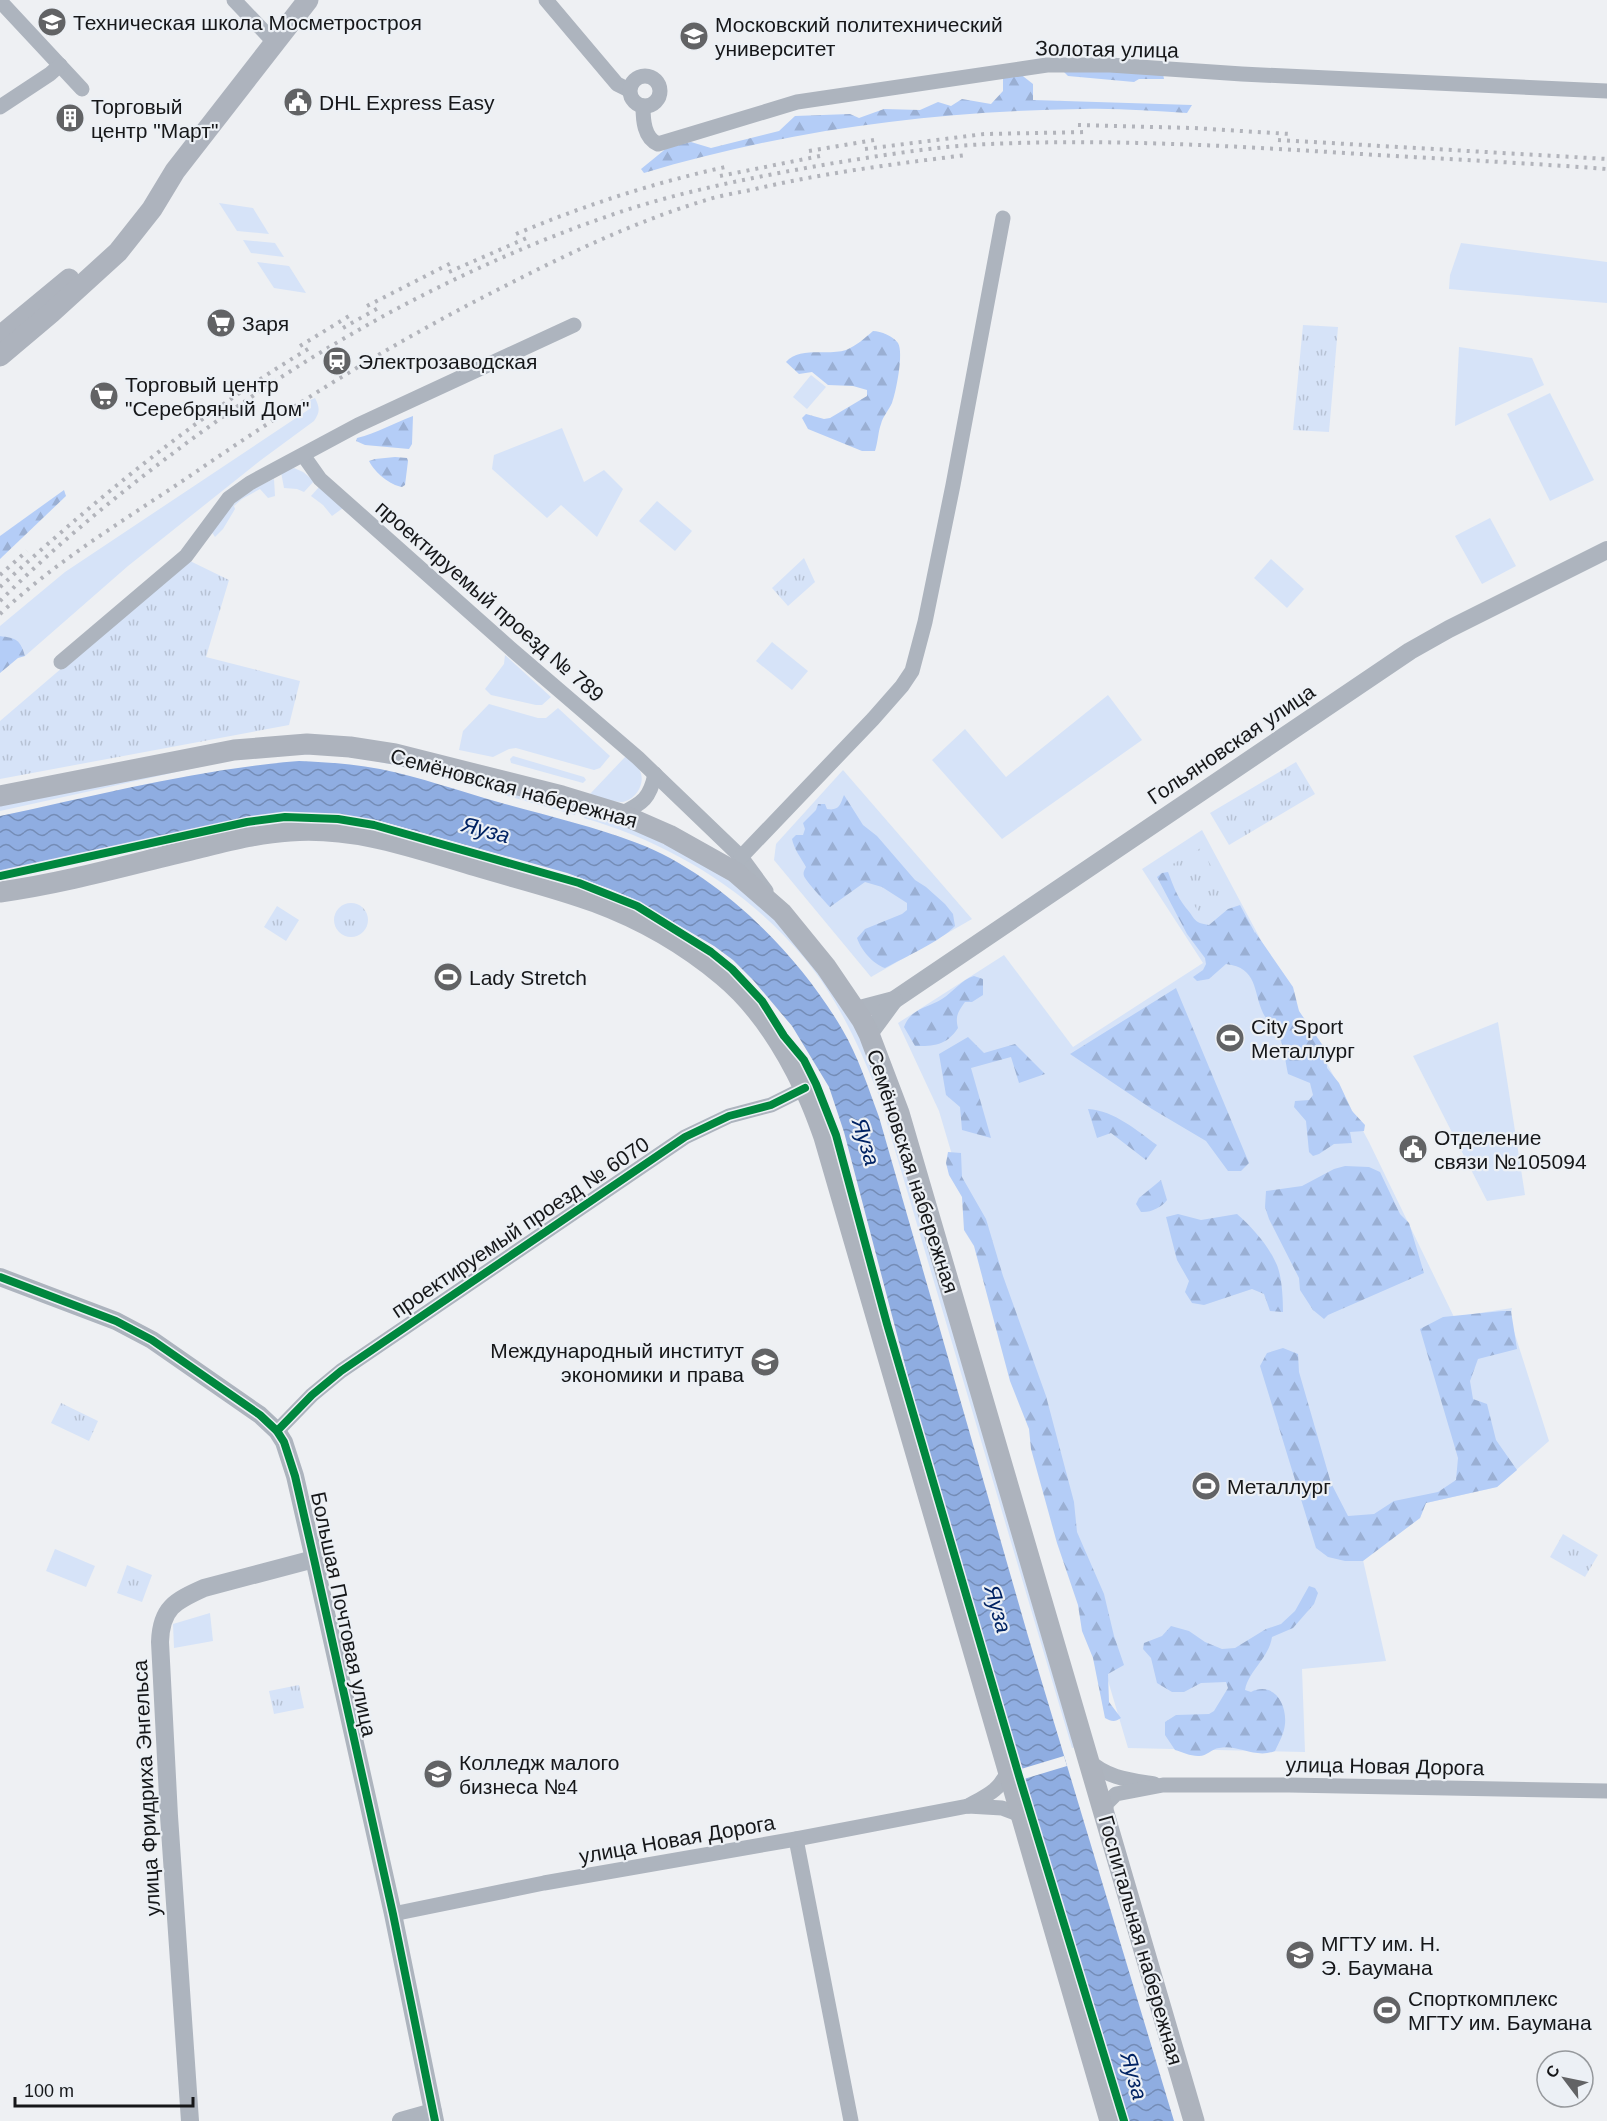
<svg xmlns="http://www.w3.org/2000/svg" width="1607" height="2121" font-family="Arial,sans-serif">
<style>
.grass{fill:#d6e3f8}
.forest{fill:url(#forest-firs)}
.park{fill:url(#park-tufts)}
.water{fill:url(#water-waves)}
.pier{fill:#eef0f3}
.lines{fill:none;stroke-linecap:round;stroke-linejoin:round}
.minor{stroke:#adb4be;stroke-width:15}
.tertiary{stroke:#adb4be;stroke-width:18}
.secondary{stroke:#adb3bd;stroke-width:21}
.rail{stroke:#b2b4bb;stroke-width:4;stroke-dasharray:3 6;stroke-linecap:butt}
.cycleway-casing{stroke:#ecf0f5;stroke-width:11}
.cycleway{stroke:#00873e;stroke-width:8}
.labels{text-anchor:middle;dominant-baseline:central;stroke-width:4.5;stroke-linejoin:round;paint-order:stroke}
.poi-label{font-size:21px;fill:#161719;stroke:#ecf0f5;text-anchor:start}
.street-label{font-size:21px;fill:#161719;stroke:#ecf0f5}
.water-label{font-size:22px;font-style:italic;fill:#012363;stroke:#ecf0f5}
</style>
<defs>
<pattern id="forest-firs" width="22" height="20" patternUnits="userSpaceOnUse" patternTransform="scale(1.5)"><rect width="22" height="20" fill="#b4cdf7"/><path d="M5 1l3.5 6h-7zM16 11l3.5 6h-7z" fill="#9aafd3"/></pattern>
<pattern id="park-tufts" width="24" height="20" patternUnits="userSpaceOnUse" patternTransform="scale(1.5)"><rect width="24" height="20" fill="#d6e3f8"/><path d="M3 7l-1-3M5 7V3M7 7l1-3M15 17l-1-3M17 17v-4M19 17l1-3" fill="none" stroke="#b7c2d4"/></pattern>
<pattern id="water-waves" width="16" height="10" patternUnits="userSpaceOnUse" patternTransform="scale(1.5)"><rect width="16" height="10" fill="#8fade1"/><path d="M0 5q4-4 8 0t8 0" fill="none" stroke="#748cb6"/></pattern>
</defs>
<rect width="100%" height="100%" fill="#eef0f3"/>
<g class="grass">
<polygon points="219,203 253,208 269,234 237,231"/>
<polygon points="243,240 275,243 284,257 251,253"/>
<polygon points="1461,243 1607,262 1607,303 1449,289 1450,275"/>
<polygon points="257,262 289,266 306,293 274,288"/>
<polygon points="1459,347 1532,358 1544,385 1455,426"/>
<polygon points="811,375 826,387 807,409 793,397"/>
<polygon points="1550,393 1594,480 1550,501 1507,414"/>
<path d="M315 398C320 408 320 412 314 421L261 460 128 566 25 656C21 639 16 640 0 636V626L65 572 311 408 310 400Z"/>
<polygon points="562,428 584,482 604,470 623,489 597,537 561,505 547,518 492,469 494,455"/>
<polygon points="294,468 303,472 314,481 304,492 297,489 284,488 281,472"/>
<path d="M274 479 275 496 268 498 260 489 242 499 234 506 235 509 223 529 215 537 211 531C230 505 243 492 274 479Z"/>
<polygon points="319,487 343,508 332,516 323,505 311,496"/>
<polygon points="657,501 692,531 675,551 639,521"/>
<polygon points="1490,518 1516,566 1482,584 1455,536"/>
<polygon points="1271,559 1304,589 1287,608 1254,578"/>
<polygon points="772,642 808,671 792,690 756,661"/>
<polygon points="505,655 551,697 542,705 536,705 491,695 485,689 504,664"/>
<polygon points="1108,695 1142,740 1002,839 932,760 965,729 1006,777"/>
<polygon points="489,704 538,718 546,718 558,708 610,756 600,768 594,770 516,748 509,749 493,757 459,750 463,731"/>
<polygon points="317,749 366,753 404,761 577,810 575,815 405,767 359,758 316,754 272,755 231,760 0,811 0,806 228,756 273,750"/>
<polygon points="513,756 584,777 586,780 583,783 511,763 510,759"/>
<path d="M626 756C630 760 636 764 639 769 647 782 636 800 622 802 612 802 599 797 590 794Z"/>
<polygon points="843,770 972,919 871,977 774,860 776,844"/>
<path d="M586 813 634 829 706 865 736 885 773 916 804 949 858 1033 884 1091 1076 1747 1072 1748 879 1096C860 1048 838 999 805 959 748 890 670 843 584 818Z"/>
<polygon points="1202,830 1369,1142 1454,1317 1512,1308 1510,1319 1549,1441 1497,1487 1426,1503 1420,1518 1363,1560 1386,1661 1302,1669 1305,1752 1128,1748 939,1111 898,1023 1004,955 1073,1047 1203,963 1142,869"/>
<polygon points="1498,1022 1525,1195 1487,1201 1413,1056"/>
<polygon points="55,1549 95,1566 86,1587 46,1571"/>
<polygon points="210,1613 213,1641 174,1648 173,1624"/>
</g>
<g class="forest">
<polygon points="1060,68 1163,74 1164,79 1139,79 1134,82 1068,76"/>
<path d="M1019 73 1033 84V100L1192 105 1187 113C1152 111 1117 108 1083 109 934 111 786 130 644 173L641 169 668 147 691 142 711 148 779 131 795 116 850 114 859 118 884 109 920 110 938 102 951 106 962 99 991 104 1003 91V77Z"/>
<path d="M873 331C881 331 893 336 898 343 904 353 896 392 892 403 889 410 883 416 881 424 878 432 878 442 875 451H862L808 429 802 418 806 414 824 419 830 418 867 396V390L853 386 828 385 812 372 799 374 786 362C799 346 828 356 846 350 856 346 865 338 873 331Z"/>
<path d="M413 416 412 444 409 449 365 445 356 441 357 438C377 433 394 423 413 416Z"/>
<path d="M395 457 407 458 408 461 405 485 402 487C390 485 375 473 369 461L375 459Z"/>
<polygon points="64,490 66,496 0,559 0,536"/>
<path d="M0 636C16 638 21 640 25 656L18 658 0 673Z"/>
<path d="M844 795 863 825 877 836 915 880 926 887 945 904 953 914 955 926C941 941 905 957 885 968 873 964 861 950 857 938L865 929 902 914 907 910V903L882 887 865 882 830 907C826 903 805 880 804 876 803 872 804 871 806 867 801 858 794 849 792 839L796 835H803L805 829 803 823 816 810 818 804H825L827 809C839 811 840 805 844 795Z"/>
<path d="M1168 872C1174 887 1176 895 1186 908 1195 918 1193 923 1209 925L1228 909 1240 905 1255 933V932L1293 987 1299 1011 1326 1050 1327 1068 1339 1083 1352 1111 1365 1125 1364 1131 1350 1132 1352 1143 1334 1144 1319 1154 1313 1156 1309 1152 1306 1121 1294 1107 1295 1101 1309 1100 1313 1095 1310 1083 1288 1074C1285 1061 1284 1043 1277 1032 1274 1025 1266 1020 1263 1013 1253 991 1258 968 1226 964L1209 979 1197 981 1193 977 1203 970 1206 964 1205 958 1187 934 1157 877 1162 873Z"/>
<path d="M974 976 983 979V995L972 1002H965C958 1012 955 1016 958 1028 946 1046 934 1046 915 1046L904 1027C911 1008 928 1008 942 999 953 992 961 980 974 976Z"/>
<polygon points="1176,988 1249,1163 1241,1171 1228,1171 1206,1141 1152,1109 1070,1054"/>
<polygon points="968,1037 984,1053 1015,1044 1045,1074 1019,1083 1011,1057 971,1068 991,1138 962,1130 960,1107 946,1095 939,1054"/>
<path d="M1088 1109C1115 1111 1136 1130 1157 1145L1146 1160 1111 1133 1097 1138Z"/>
<path d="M948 1152 961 1153 962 1177 986 1219 1003 1276 1046 1396 1074 1502 1077 1532 1104 1594 1114 1636 1124 1665 1108 1674 1109 1702 1121 1718C1115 1722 1112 1722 1105 1718L1093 1658 1082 1631 1078 1605 1057 1543 1031 1449 1029 1429 1010 1381 974 1246 964 1230 962 1197 949 1175 946 1163Z"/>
<polygon points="1345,1166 1369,1167 1380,1172 1400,1214 1409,1223 1424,1273 1328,1315 1324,1319 1313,1310 1300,1290 1299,1278 1269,1219 1265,1207 1266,1191 1302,1186 1334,1169"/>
<path d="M1161 1180 1167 1200C1162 1207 1150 1213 1141 1212L1136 1204 1139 1198Z"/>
<path d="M1178 1214 1201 1220 1237 1214C1251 1226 1267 1244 1275 1261 1282 1273 1283 1298 1283 1312L1270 1311 1264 1294 1252 1289 1204 1305 1192 1303 1185 1292 1189 1281 1177 1260 1166 1217Z"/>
<polygon points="1502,1311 1511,1311 1517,1349 1478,1359 1470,1381 1473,1399 1487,1404 1496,1440 1517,1470 1497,1487 1426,1503 1420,1518 1363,1561 1345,1561 1328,1557 1316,1548 1260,1366 1267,1353 1283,1348 1298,1354 1299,1372 1331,1483 1348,1516 1374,1514 1394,1501 1438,1492 1456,1480 1458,1458 1420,1329 1443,1317"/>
<path d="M1309 1586 1315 1588 1318 1593 1314 1604 1293 1628 1272 1637C1269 1658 1249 1670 1245 1690L1251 1692C1273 1681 1287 1703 1285 1724 1284 1734 1279 1742 1275 1751 1255 1759 1238 1744 1219 1748 1211 1749 1206 1757 1198 1756 1190 1756 1182 1752 1175 1750L1165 1735V1722L1176 1715 1209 1714 1214 1711 1228 1688 1226 1682 1201 1683 1184 1692H1172L1157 1683 1151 1658 1143 1649 1144 1643 1162 1636 1171 1626 1189 1631 1205 1642 1222 1649 1235 1648 1266 1629 1281 1624 1295 1611Z"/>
</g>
<g class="park">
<polygon points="1303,325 1338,327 1329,432 1293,430"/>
<polygon points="804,558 815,582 788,606 772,588"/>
<polygon points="188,560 229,580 206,657 300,681 289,725 0,779 0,721"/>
<polygon points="1296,762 1315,794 1229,845 1210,813"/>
<polygon points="1201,848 1229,898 1200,915 1171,865"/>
<circle cx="351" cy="920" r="17"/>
<polygon points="277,906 299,920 286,941 264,927"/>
<polygon points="61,1403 98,1421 89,1441 51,1423"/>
<polygon points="1563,1534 1598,1555 1585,1577 1550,1557"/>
<polygon points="127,1565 152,1575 142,1602 117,1593"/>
<polygon points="299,1685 304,1708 274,1714 269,1691"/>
</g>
<path class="water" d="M299 761C326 762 353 764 380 769 420 777 459 791 498 802 545 815 592 826 637 843 719 874 799 955 842 1029 858 1056 868 1087 879 1117L1028 1636 1174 2121H1127L929 1457 844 1132 829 1087 792 1026 753 980 733 960 714 946 634 899 610 889 567 873 380 821 334 815 273 814 209 826 0 872V816C99 795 198 769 299 761Z"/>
<polygon class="pier" points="1064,1756 1067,1766 1024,1779 1021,1769"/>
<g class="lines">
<g class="minor">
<polyline points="234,0 275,43"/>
<polyline points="546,0 617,84 629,90"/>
<polyline points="0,1 82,89"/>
<circle cx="645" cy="91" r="15"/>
<path d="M643 106C643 120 644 138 658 144L797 102 1047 65H1110L1242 74 1607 91"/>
<polyline points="0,107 50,74 60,65"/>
<polyline points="303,455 320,479 510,648 638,758 741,857 766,891"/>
<polyline points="61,662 186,556 229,498 250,483 358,425 574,325"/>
<path d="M621 814C643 803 650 798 655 774"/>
<polyline points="741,857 873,719 902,686 912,671 925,622 953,485 1003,218"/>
<polyline points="277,1431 312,1395 341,1371 685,1137 729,1116 771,1105 805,1088"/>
<path d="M1088 1760C1107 1778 1129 1780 1154 1784"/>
<path d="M968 1806C986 1796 1001 1790 1008 1770"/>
<polyline points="1104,1814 1107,1803 1116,1794 1163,1785 1289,1785 1607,1791"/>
<polyline points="796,1839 851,2121"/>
<polyline points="393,1914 544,1883 796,1839 968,1806 1002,1808 1021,1815"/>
</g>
<g class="tertiary">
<polyline points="856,1010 894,1000 1410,651 1449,629 1607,550"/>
<polyline points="869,1034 894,1000"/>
<polyline points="0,1277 116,1321 152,1340 260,1415 277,1431 284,1442 295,1476 314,1559 393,1914 435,2121"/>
<path d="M190 2121 169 1816 160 1642C161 1608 175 1601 204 1588L314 1559"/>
<polyline points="401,2121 433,2112"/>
</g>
<g class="secondary">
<polyline points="0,336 69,279"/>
<polyline points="0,356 51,313 118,252 152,209 175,171 308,0"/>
<polyline points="0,796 234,750 307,744 350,747 395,754 562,796 621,814 669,835 735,872 782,913 826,967 862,1020 869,1034 899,1113 1194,2121"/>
<path d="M0 892C65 883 128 865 191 850 224 842 256 833 290 831 355 826 415 848 476 866 516 878 557 888 595 902 641 919 686 945 723 976 758 1005 785 1048 804 1088 812 1103 818 1120 824 1137L1110 2121"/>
</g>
<g class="rail">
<polyline points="1078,125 1193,128 1290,134"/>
<polyline points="1278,140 1607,159"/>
<polyline points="865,149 984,134 1089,132"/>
<polyline points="809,151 874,140"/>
<polyline points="720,176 820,156"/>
<path d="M516 234C585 205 656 182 730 166"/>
<polyline points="449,272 529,237"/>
<polyline points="367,306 455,261"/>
<polyline points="343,328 380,307"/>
<polyline points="300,346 349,316"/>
<polyline points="0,575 27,551"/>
<path d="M0 587C97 498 199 414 313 346"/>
<path d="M0 601C53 548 112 499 172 454 306 352 453 269 614 214 685 190 760 176 834 163 885 155 938 146 989 144 1103 139 1216 145 1329 152 1422 158 1514 162 1607 169"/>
<path d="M0 614C60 557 135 514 203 467 301 400 401 338 507 285 571 252 635 222 703 201 718 196 735 193 751 190 822 173 894 164 966 155"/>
</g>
<g class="cycleway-casing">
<g id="cycleway">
<polyline points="0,876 247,822 285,817 338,819 374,825 579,883 637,906 711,952 732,969 762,1001 784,1036 804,1060 816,1084 836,1135 887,1324 1019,1776 1124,2121"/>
<polyline points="0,1277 116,1321 152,1340 260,1415 277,1431 284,1442 295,1476 314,1559 393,1914 435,2121"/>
<polyline points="277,1431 312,1395 341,1371 685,1137 729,1116 771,1105 805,1088"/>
</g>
</g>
<use href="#cycleway" class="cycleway"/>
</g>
<defs>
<g id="university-disc" transform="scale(1.5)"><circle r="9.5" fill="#626365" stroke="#ecf0f5"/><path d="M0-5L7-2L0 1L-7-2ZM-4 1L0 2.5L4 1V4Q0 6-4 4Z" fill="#fff"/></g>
<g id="civic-disc" transform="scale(1.5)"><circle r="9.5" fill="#626365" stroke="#ecf0f5"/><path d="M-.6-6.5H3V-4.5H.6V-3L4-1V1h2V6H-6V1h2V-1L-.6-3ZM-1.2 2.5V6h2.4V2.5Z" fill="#fff"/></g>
<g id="building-disc" transform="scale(1.5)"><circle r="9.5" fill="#626365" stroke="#ecf0f5"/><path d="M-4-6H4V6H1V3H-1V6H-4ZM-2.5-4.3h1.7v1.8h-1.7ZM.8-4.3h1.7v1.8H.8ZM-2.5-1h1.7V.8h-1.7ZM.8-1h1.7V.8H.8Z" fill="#fff"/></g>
<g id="supermarket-disc" transform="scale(1.5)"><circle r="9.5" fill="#626365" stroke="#ecf0f5"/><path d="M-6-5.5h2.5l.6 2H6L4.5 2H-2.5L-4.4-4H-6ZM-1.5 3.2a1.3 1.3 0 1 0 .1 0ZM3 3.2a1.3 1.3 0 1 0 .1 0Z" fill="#fff"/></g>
<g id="station-disc" transform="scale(1.5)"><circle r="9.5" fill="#626365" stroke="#ecf0f5"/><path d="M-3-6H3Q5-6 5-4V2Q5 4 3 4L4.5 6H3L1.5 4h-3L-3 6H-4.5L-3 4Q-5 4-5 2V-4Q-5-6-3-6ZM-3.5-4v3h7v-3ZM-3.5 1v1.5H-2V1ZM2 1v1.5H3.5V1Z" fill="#fff"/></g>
<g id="stadium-disc" transform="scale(1.5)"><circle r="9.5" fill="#626365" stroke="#ecf0f5"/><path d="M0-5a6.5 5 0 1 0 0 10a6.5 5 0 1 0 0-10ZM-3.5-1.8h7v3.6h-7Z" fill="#fff"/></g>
</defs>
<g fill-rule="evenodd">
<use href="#university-disc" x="52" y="22"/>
<use href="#university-disc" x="694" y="36"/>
<use href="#civic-disc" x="298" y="102"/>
<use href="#building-disc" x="70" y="118"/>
<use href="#supermarket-disc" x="221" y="323"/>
<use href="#station-disc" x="337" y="361"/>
<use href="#supermarket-disc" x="104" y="396"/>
<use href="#stadium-disc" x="448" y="977"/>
<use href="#stadium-disc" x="1230" y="1038"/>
<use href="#civic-disc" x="1413" y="1149"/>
<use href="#university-disc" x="765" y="1362"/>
<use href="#stadium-disc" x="1206" y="1486"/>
<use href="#university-disc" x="438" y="1774"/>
<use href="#university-disc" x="1300" y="1955"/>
<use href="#stadium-disc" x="1387" y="2010"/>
</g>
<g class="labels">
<g class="poi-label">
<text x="73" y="22">Техническая школа Мосметростроя</text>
<text x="715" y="24">Московский политехнический<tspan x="715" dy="24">университет</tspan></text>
<text x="319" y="102">DHL Express Easy</text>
<text x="91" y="106">Торговый<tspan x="91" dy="24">центр "Март"</tspan></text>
<text x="242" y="323">Заря</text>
<text x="358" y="361">Электрозаводская</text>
<text x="125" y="384">Торговый центр<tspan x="125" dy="24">"Серебряный Дом"</tspan></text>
<text x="469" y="977">Lady Stretch</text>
<text x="1251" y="1026">City Sport<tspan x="1251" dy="24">Металлург</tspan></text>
<text x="1434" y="1137">Отделение<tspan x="1434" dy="24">связи №105094</tspan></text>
<text x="744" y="1350" text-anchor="end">Международный институт<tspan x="744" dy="24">экономики и права</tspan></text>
<text x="1227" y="1486">Металлург</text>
<text x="459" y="1762">Колледж малого<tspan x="459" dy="24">бизнеса №4</tspan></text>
<text x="1321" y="1943">МГТУ им. Н.<tspan x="1321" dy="24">Э. Баумана</tspan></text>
<text x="1408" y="1998">Спорткомплекс<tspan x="1408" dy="24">МГТУ им. Баумана</tspan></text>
</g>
<g class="street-label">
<text transform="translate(1107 49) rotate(1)">Золотая улица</text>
<text transform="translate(490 601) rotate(41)">проектируемый проезд № 789</text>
<text transform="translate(1231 744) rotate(-34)">Гольяновская улица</text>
<text transform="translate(514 788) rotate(15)">Семёновская набережная</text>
<text transform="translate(913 1171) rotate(72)">Семёновская набережная</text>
<text transform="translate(520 1227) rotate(-34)">проектируемый проезд № 6070</text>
<text transform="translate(344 1614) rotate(78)">Большая Почтовая улица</text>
<text transform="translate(1385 1766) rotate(1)">улица Новая Дорога</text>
<text transform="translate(146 1788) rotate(-93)">улица Фридриха Энгельса</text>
<text transform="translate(677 1839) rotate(-10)">улица Новая Дорога</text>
<text transform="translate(1141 1940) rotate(74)">Госпитальная набережная</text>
</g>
<g class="water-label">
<text transform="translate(486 830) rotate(15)">Яуза</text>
<text transform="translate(866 1142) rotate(73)">Яуза</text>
<text transform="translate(998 1609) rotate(74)">Яуза</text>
<text transform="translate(1134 2076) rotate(74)">Яуза</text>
</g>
</g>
<g transform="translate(1565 2079) rotate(302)"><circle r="28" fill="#ecf0f5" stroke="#96999d" stroke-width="1.5"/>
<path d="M0-4.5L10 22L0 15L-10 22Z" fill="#626365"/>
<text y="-9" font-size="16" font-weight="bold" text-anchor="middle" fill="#161719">С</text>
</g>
<path d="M15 2097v9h178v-9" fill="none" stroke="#161719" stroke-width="3"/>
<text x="24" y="2097" font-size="18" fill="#161719" stroke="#ecf0f5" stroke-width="4.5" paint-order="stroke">100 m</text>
</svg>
